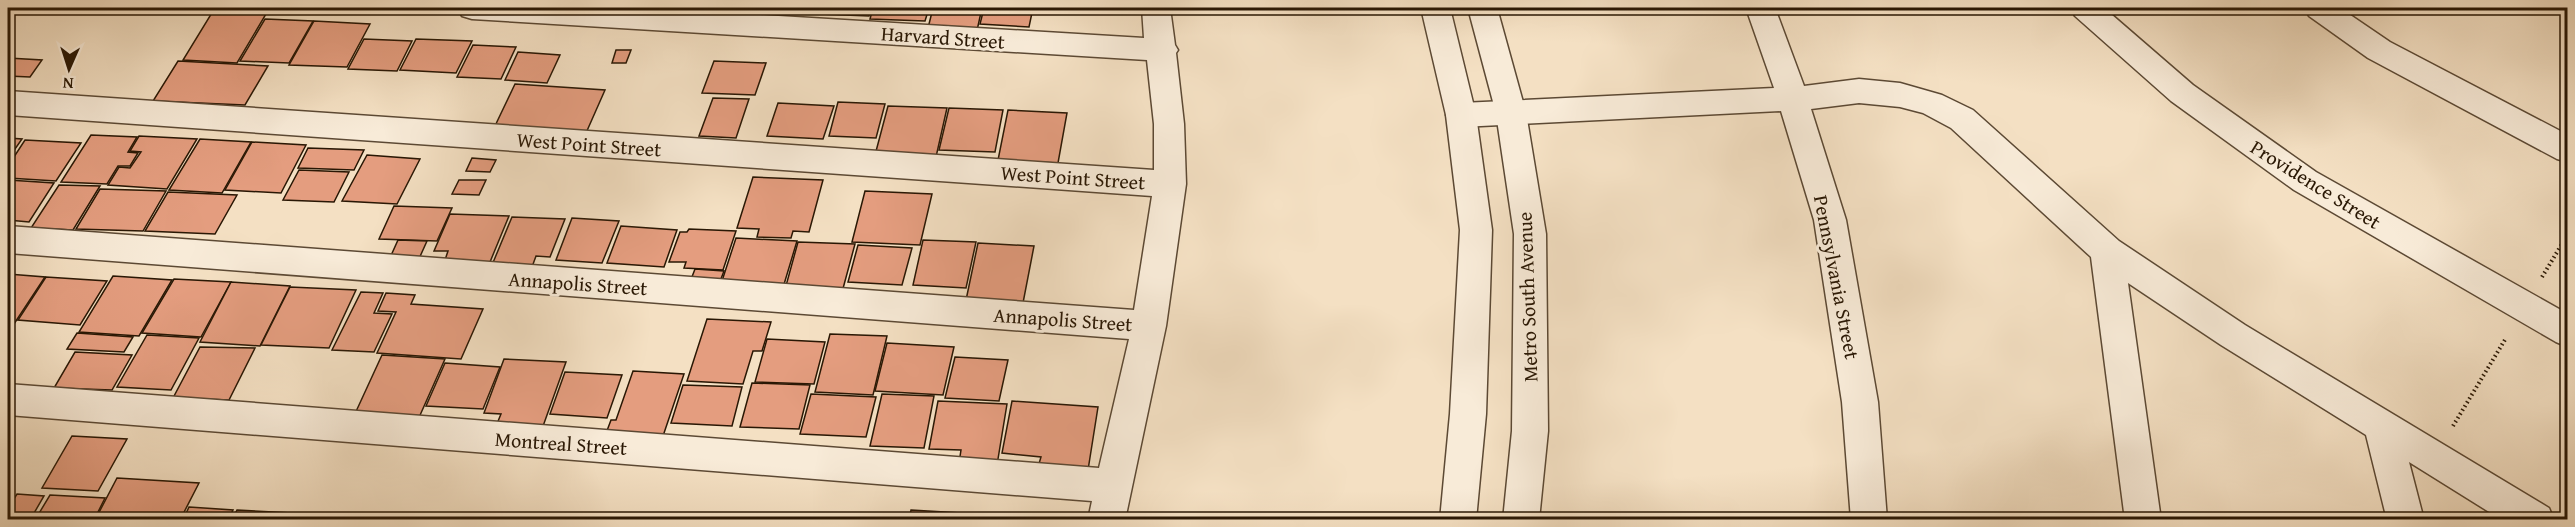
<svg xmlns="http://www.w3.org/2000/svg" width="2575" height="527" font-family="'Gentium Book Plus',serif">
<style>
.building{fill:#e49d7f;stroke:#291704;stroke-width:1.5}
.lines{fill:none;stroke-linecap:round;stroke-linejoin:round}
.minor-casing{stroke:#5c4934;stroke-width:3}
.tertiary-casing{stroke:#5c4934;stroke-width:3}
.path{stroke:#291704;stroke-width:4;stroke-dasharray:1.5 3;stroke-linecap:butt}
.minor{fill:#f8ebd8;fill-rule:evenodd}
.tertiary{fill:#f8ebd8;fill-rule:evenodd}
.labels{text-anchor:middle;dominant-baseline:central;stroke-width:6;stroke-linejoin:round;paint-order:stroke}
.street-label{font-size:20px;fill:#291704;stroke:#f8ebd8}
</style>
<rect width="100%" height="100%" fill="#f4e0c3"/>
<filter id="stains"><feTurbulence type="fractalNoise" baseFrequency=".00333" numOctaves="4"/><feColorMatrix values="0 0 0 0 .2 0 0 0 0 .09 0 0 0 0 .02 0 0 0 .5 -.17"/></filter>
<radialGradient id="worn" r=".72"><stop offset=".6" stop-color="#630" stop-opacity="0"/><stop offset="1" stop-color="#630" stop-opacity=".3"/></radialGradient>
<g class="building">
<polygon points="660,8 708,8 704,17 657,15"/>
<polygon points="712,8 768,8 764,20 708,18"/>
<polygon points="769,8 821,8 820,11"/>
<polygon points="822,8 871,8 869,16 820,14"/>
<polygon points="873,8 929,8 925,21 870,19"/>
<polygon points="933,8 982,8 976,35 927,32"/>
<polygon points="984,8 1033,8 1029,27 980,24"/>
<polygon points="213,11 266,14 237,63 183,60"/>
<polygon points="265,19 313,21 289,63 240,61"/>
<polygon points="314,21 370,24 347,67 289,65"/>
<polygon points="364,39 412,41 397,71 348,69"/>
<polygon points="416,39 472,41 456,73 400,70"/>
<polygon points="473,45 516,47 501,79 457,77"/>
<polygon points="616,50 631,50 626,63 612,63"/>
<polygon points="518,52 560,55 547,83 505,80"/>
<polygon points="8,58 42,60 30,77 8,76"/>
<polygon points="178,61 268,66 245,105 153,101"/>
<polygon points="714,61 766,63 755,95 702,93"/>
<polygon points="515,84 605,90 586,133 494,128"/>
<polygon points="713,98 749,99 736,138 699,136"/>
<polygon points="838,102 885,104 876,138 829,136"/>
<polygon points="778,103 834,106 823,139 767,136"/>
<polygon points="888,106 947,108 936,157 875,155"/>
<polygon points="949,108 1003,110 995,152 939,150"/>
<polygon points="1008,110 1067,113 1058,163 998,160"/>
<polygon points="91,135 137,137 128,152 138,153 130,166 118,166 107,184 61,182"/>
<polygon points="139,136 197,139 167,189 108,185 119,167 130,168 141,152 130,151"/>
<polygon points="8,138 22,139 8,159"/>
<polygon points="200,139 251,142 222,193 169,190"/>
<polygon points="25,140 81,143 56,181 8,178 8,166"/>
<polygon points="252,142 306,145 281,193 225,190"/>
<polygon points="308,148 364,150 354,170 298,168"/>
<polygon points="367,155 420,159 397,204 342,201"/>
<polygon points="472,158 496,160 490,172 466,171"/>
<polygon points="299,170 349,172 334,202 283,200"/>
<polygon points="753,177 823,180 809,232 793,231 791,238 757,237 759,229 737,228"/>
<polygon points="8,180 54,183 29,222 8,220"/>
<polygon points="459,180 486,180 479,195 452,194"/>
<polygon points="59,185 100,186 73,230 31,228"/>
<polygon points="100,189 166,191 143,231 76,229"/>
<polygon points="865,191 932,194 920,245 852,242"/>
<polygon points="168,192 237,195 215,234 145,231"/>
<polygon points="394,206 452,208 437,241 379,239"/>
<polygon points="450,214 509,216 490,262 445,260 448,251 434,251"/>
<polygon points="512,217 565,219 550,257 536,256 532,267 492,265"/>
<polygon points="572,218 619,221 602,263 556,260"/>
<polygon points="621,226 677,230 664,267 607,263"/>
<polygon points="689,229 736,231 723,270 684,268 686,262 669,262 680,232 687,232"/>
<polygon points="736,238 797,241 782,291 720,287"/>
<polygon points="398,240 427,241 418,261 389,260"/>
<polygon points="923,240 976,242 966,288 913,285"/>
<polygon points="798,242 855,244 841,296 784,293"/>
<polygon points="978,243 1034,246 1023,303 966,300"/>
<polygon points="858,245 912,248 902,285 848,282"/>
<polygon points="695,269 724,271 719,284 690,282"/>
<polygon points="8,274 45,277 14,324 8,324"/>
<polygon points="113,276 172,280 139,336 79,332"/>
<polygon points="46,277 107,281 80,325 18,320"/>
<polygon points="174,279 231,282 201,337 142,333"/>
<polygon points="231,282 290,286 260,346 200,342"/>
<polygon points="290,287 356,290 329,348 261,345"/>
<polygon points="361,292 383,293 374,313 392,314 374,352 332,350"/>
<polygon points="386,293 415,295 411,304 483,309 461,359 377,353 396,312 378,311"/>
<polygon points="707,319 771,322 762,351 753,351 743,384 687,381"/>
<polygon points="77,333 133,337 124,352 67,349"/>
<polygon points="830,334 887,336 873,395 815,392"/>
<polygon points="147,335 199,338 171,390 117,387"/>
<polygon points="767,339 825,342 814,384 755,382"/>
<polygon points="887,343 954,347 943,395 875,391"/>
<polygon points="200,347 255,348 229,400 173,398"/>
<polygon points="75,352 132,355 112,390 54,388"/>
<polygon points="382,355 445,359 417,422 353,418"/>
<polygon points="955,357 1008,360 999,401 945,398"/>
<polygon points="504,359 566,362 542,429 496,426 501,414 484,413"/>
<polygon points="445,363 500,367 483,409 426,406"/>
<polygon points="633,371 684,374 662,439 605,436 611,420 616,420"/>
<polygon points="565,372 622,375 607,418 550,414"/>
<polygon points="752,383 810,385 799,429 740,427"/>
<polygon points="683,385 742,387 732,426 671,423"/>
<polygon points="811,394 876,397 866,437 800,434"/>
<polygon points="882,394 934,396 924,448 870,446"/>
<polygon points="938,401 1007,404 997,465 959,463 961,450 929,449"/>
<polygon points="1012,401 1098,407 1088,470 1038,467 1041,457 1002,453"/>
<polygon points="72,436 127,439 98,491 42,488"/>
<polygon points="117,478 199,483 180,520 95,520"/>
<polygon points="17,494 44,496 30,520 8,520 8,502 12,502"/>
<polygon points="50,495 105,498 94,520 35,520"/>
<polygon points="189,507 233,510 228,520 183,520"/>
<polygon points="237,510 311,514 309,520 232,520"/>
<polygon points="911,510 978,514 977,520 909,520"/>
</g>
<g class="lines">
<g class="minor-casing">
<g id="minor">
<polygon points="458,8 644,8 1144,38 1142,8 1170,8 1175,45 1178,50 1176,53 1184,124 1186,184 1166,326 1125,520 1088,520 1092,501 8,415 8,384 1099,468 1129,339 8,253 8,226 1134,310 1152,196 8,115 8,91 1154,170 1154,124 1147,60 472,19 462,16"/>
<polygon points="1746,8 1775,8 1804,86 1859,79 1900,83 1942,95 1973,110 2119,241 2245,325 2549,508 2554,520 2502,520 2409,462 2424,520 2387,520 2366,435 2221,345 2128,283 2161,520 2125,520 2091,257 1951,128 1923,113 1900,107 1859,103 1811,109 1846,220 1878,402 1887,520 1851,520 1842,402 1814,220 1781,111 1461,127 1450,124 1446,115 1450,106 1461,103 1774,88"/>
<polygon points="2071,8 2104,8 2193,85 2316,172 2568,314 2568,347 2556,342 2294,190 2171,101 2075,16"/>
<polygon points="2305,8 2340,8 2390,42 2568,135 2568,162 2557,159 2368,58 2309,16"/>
</g>
</g>
<g class="tertiary-casing">
<g id="tertiary">
<polygon points="1421,8 1450,8 1476,115 1492,230 1486,414 1476,520 1440,520 1450,414 1460,230 1446,115"/>
<polygon points="1468,8 1497,8 1526,113 1546,234 1548,431 1539,520 1503,520 1512,431 1514,234 1496,113"/>
</g>
</g>
<g class="path">
<polyline points="2542,277 2568,234"/>
<polyline points="2453,426 2506,338"/>
</g>
<use href="#minor" class="minor"/>
<use href="#tertiary" class="tertiary"/>
</g>
<g class="labels">
<g class="street-label">
<text transform="translate(943 37) rotate(4)">Harvard Street</text>
<text transform="translate(589 144) rotate(4)">West Point Street</text>
<text transform="translate(1073 177) rotate(4)">West Point Street</text>
<text transform="translate(2316 184) rotate(32)">Providence Street</text>
<text transform="translate(1837 277) rotate(79)">Pennsylvania Street</text>
<text transform="translate(578 283) rotate(4)">Annapolis Street</text>
<text transform="translate(1527 297) rotate(-92)">Metro South Avenue</text>
<text transform="translate(1063 319) rotate(4)">Annapolis Street</text>
<text transform="translate(561 443) rotate(4)">Montreal Street</text>
</g>
</g>
<rect width="2575" height="527" fill="none" stroke="#f4e0c3" stroke-width="30"/>
<rect x="9" y="9" width="2557" height="509" fill="none" stroke="#291704" stroke-width="3"/>
<rect x="15" y="15" width="2545" height="497" fill="none" stroke="#291704" stroke-width="1.5"/>
<g transform="translate(69 69) rotate(183)" stroke="#f8ebd8" stroke-width="4.5" paint-order="stroke">
<path d="M0-4.5L10 22L0 15L-10 22Z" fill="#291704"/>
<text y="-9" font-size="16" font-weight="bold" text-anchor="middle" fill="#291704">N</text>
</g>
<rect width="100%" height="100%" filter="url(#stains)"/>
<rect width="100%" height="100%" fill="url(#worn)"/>
</svg>
